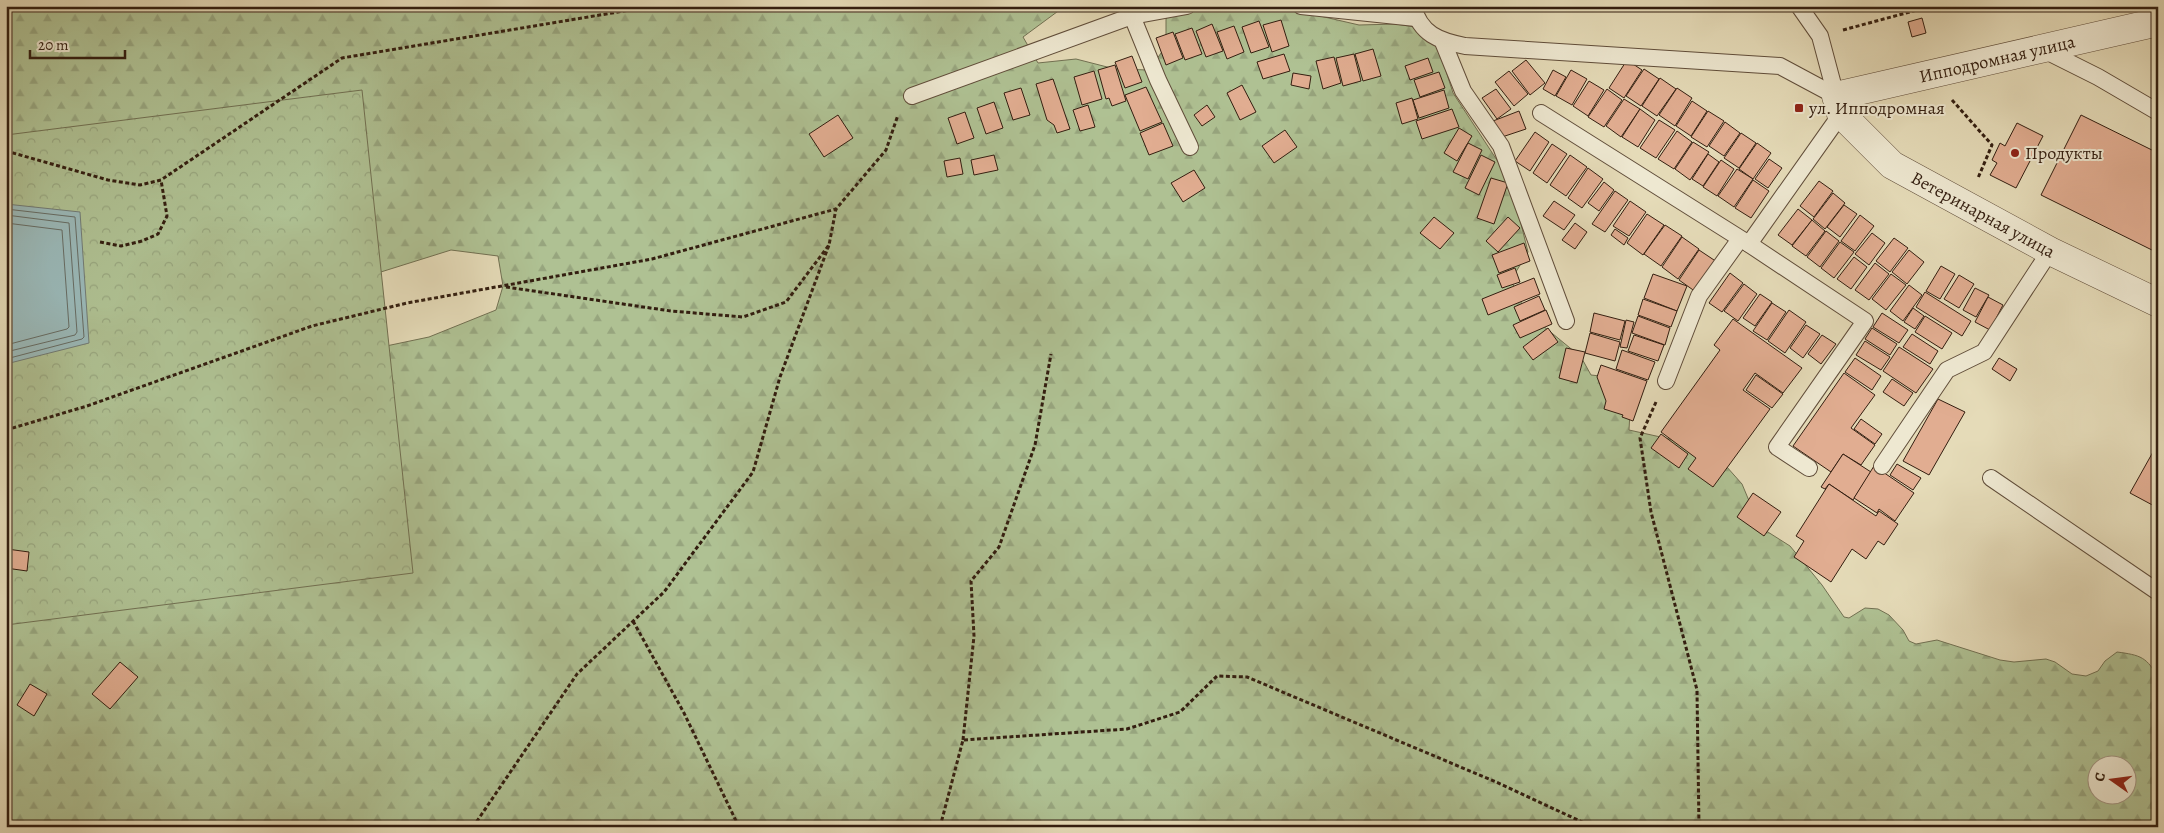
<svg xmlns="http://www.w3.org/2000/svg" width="2164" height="833" font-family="Alegreya,serif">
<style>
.forest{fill:url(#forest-firs);stroke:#717052;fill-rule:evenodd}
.park{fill:url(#park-crowns);stroke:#717052}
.water{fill:#9ab9b9;stroke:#717b75}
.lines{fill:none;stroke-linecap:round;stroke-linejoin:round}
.shore{stroke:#666c64;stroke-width:1}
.building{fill:#e1ad91;stroke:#331e10}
.service-casing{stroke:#604d3a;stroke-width:18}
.minor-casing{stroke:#604d3a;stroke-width:29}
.path{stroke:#331e10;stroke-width:3;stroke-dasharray:4 2.5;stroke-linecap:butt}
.service{stroke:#eee8d1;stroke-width:16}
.minor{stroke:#eee8d1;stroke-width:28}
.poi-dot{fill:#8f2418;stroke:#eee8d1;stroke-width:2}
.labels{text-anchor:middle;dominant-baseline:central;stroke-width:4;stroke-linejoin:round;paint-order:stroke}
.street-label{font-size:18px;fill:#331e10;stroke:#eee8d1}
.poi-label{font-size:18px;fill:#331e10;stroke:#eee8d1;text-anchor:start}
</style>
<defs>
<pattern id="forest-firs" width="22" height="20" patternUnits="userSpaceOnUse" patternTransform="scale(1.25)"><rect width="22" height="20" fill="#afc193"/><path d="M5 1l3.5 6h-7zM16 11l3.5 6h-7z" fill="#97a57e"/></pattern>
<pattern id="park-crowns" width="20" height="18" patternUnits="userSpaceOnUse" patternTransform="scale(1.25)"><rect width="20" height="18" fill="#afc193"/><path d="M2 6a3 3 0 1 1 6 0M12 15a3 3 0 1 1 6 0" fill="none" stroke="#97a57e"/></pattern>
</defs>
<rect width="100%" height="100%" fill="#e5dbb8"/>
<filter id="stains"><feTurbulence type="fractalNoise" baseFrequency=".004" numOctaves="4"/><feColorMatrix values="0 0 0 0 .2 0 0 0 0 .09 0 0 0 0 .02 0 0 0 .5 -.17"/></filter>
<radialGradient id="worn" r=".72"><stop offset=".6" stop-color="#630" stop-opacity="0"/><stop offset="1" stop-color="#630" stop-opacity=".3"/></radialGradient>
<path class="forest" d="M6 6H1065L1023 37 1038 63 1076 59 1115 69 1149 70 1166 46V19L1175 10 1205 6H1277L1359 25 1396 24 1433 30 1453 93 1510 180 1528 252 1511 280 1525 311 1581 357 1591 375 1610 377 1631 393 1629 430 1710 448 1742 484 1760 527 1790 546 1822 585 1844 617 1849 618 1865 608 1878 609 1889 615 1903 630 1909 641 1916 644 1937 640 2000 660 2014 662 2046 659 2055 662 2072 674 2086 676 2098 671 2105 661 2117 652C2140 655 2148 657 2158 679V827H6V458L329 358 429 337 496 310 503 286 498 256 451 250 234 318 6 344ZM2096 766H2126V796H2096Z"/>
<polygon class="park" points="362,90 413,573 6,625 6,135"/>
<polygon class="water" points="6,204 80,212 89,343 6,364"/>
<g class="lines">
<g class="shore">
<polyline points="6,209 75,217 84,337 82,339 6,359"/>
<polyline points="6,215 69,223 77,332 75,335 6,352"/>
<polyline points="6,223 62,230 69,327 67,329 6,345"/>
</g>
</g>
<g class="building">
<polygon points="1922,18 1926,33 1912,37 1908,22"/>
<polygon points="1281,20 1289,46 1272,52 1263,25"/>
<polygon points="1259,21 1269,47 1251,53 1242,27"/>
<polygon points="1212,24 1223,51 1206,57 1196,31"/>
<polygon points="1234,26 1244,52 1227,59 1217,32"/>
<polygon points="1192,28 1202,54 1185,60 1175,34"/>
<polygon points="1173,32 1183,58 1166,65 1156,38"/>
<polygon points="1373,49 1381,76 1363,81 1355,54"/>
<polygon points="1284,54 1290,71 1263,79 1257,62"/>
<polygon points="1354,54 1361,81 1343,86 1336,58"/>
<polygon points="1132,56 1142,82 1125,88 1115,62"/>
<polygon points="1334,57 1341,83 1323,89 1316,61"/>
<polygon points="1428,58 1433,72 1410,80 1405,66"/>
<polygon points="1526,60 1545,83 1530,95 1512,71"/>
<polygon points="1627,60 1642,70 1624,98 1609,88"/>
<polygon points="1115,65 1126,101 1112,106 1109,98 1106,99 1098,70"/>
<polygon points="1644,69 1659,79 1641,106 1626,96"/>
<polygon points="1553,70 1566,77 1555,96 1543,89"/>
<polygon points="1571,70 1587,79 1572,105 1556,96"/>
<polygon points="1094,71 1102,99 1082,105 1074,77"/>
<polygon points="1509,71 1528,94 1514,106 1495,82"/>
<polygon points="1439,72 1445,88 1420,97 1414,80"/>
<polygon points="1293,73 1311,76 1309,89 1291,85"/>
<polygon points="1660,78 1676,89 1657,116 1642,106"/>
<polygon points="1053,79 1070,129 1057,133 1054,125 1047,120 1036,84"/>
<polygon points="1589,81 1604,90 1588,116 1573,106"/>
<polygon points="1242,85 1256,112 1240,120 1227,93"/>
<polygon points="1146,87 1162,122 1140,131 1125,95"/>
<polygon points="1021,88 1030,115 1013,120 1004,93"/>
<polygon points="1677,88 1692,98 1675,126 1659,115"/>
<polygon points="1496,89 1511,109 1497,119 1482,98"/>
<polygon points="1607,89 1622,100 1604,127 1588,117"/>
<polygon points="1444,90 1449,108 1419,118 1413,100"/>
<polygon points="1412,98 1418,119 1402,124 1396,103"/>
<polygon points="1624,99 1640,109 1621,137 1606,126"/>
<polygon points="1692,101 1707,111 1691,136 1676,126"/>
<polygon points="994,102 1003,128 986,134 977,108"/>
<polygon points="1088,105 1095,127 1080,131 1073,110"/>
<polygon points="1207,105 1215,117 1202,126 1194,115"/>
<polygon points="1452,109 1459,127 1422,139 1416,121"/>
<polygon points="1640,109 1655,120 1638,147 1622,137"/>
<polygon points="1519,111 1526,129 1499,138 1493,121"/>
<polygon points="1708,111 1724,121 1707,147 1691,137"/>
<polygon points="965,112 974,138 957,144 948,118"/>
<polygon points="838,115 853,138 824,157 809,134"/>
<polygon points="2081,115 2158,153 2158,253 2041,195"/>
<polygon points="1659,120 1675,130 1656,158 1640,148"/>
<polygon points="1725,122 1740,133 1724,156 1709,146"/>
<polygon points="1163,123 1173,146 1149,155 1140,133"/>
<polygon points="2017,123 2043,136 2016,188 1990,175 1997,163 1992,160 2000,143 2005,146"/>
<polygon points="1459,128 1472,136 1457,161 1444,153"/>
<polygon points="1285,130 1297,147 1274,163 1262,146"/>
<polygon points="1677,131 1692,142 1674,169 1658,159"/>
<polygon points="1535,132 1549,142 1530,171 1515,161"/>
<polygon points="1741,133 1756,143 1739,168 1724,158"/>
<polygon points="1693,142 1709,152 1690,180 1675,169"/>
<polygon points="1468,143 1482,150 1468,179 1453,172"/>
<polygon points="1757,143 1771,153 1753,179 1739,169"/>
<polygon points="1552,144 1567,154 1547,183 1533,173"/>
<polygon points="1708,154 1719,162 1703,186 1692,179"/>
<polygon points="994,155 998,170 974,175 971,160"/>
<polygon points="1481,155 1495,162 1479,195 1465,188"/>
<polygon points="1570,155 1587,167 1566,196 1550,185"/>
<polygon points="960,158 963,174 947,177 944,161"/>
<polygon points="1769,159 1782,168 1768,188 1755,179"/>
<polygon points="1721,160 1734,169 1717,196 1703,187"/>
<polygon points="1588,168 1603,179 1582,208 1568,198"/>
<polygon points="1737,169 1753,179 1734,207 1718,196"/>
<polygon points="1194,170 1205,188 1183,202 1171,183"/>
<polygon points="1491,178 1508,183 1494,224 1477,218"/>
<polygon points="1753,180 1769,191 1751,218 1735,208"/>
<polygon points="1819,181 1833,191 1814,217 1800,206"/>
<polygon points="1604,182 1614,190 1599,211 1588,203"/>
<polygon points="1615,191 1628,200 1605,232 1592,224"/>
<polygon points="1833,193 1845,203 1825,229 1813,219"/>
<polygon points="1554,201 1575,215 1564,230 1543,216"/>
<polygon points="1630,201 1646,212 1629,236 1613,226"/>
<polygon points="1844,205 1857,214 1840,237 1827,227"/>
<polygon points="1798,209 1812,220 1792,245 1778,235"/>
<polygon points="1647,214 1664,225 1643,255 1627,243"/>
<polygon points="1860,215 1874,226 1855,251 1841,241"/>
<polygon points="1434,217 1454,233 1440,249 1420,233"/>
<polygon points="1508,217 1520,228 1498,252 1486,241"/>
<polygon points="1812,220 1825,231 1806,256 1792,246"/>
<polygon points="1575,223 1587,232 1575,249 1562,240"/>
<polygon points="1665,225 1682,236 1661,266 1644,254"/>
<polygon points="1615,229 1628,238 1624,245 1611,235"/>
<polygon points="1826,231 1839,241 1820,267 1807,257"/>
<polygon points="1872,233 1885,243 1869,265 1855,254"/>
<polygon points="1682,237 1699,249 1678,279 1662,267"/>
<polygon points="1894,238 1908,248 1890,272 1876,261"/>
<polygon points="1840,242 1854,252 1834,278 1821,268"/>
<polygon points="1524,243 1530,261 1499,273 1492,255"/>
<polygon points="1699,250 1717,262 1696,292 1679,280"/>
<polygon points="1909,250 1924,262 1907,284 1892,272"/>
<polygon points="1854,257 1867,267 1851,289 1837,279"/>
<polygon points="1875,263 1889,274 1869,300 1855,290"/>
<polygon points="1941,266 1955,274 1940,299 1926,291"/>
<polygon points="1515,268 1520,282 1502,288 1497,275"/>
<polygon points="1730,273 1743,283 1722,312 1709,303"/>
<polygon points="1653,274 1687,286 1677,311 1644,298"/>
<polygon points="1891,274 1906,285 1886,310 1872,299"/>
<polygon points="1959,275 1974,284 1959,308 1944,299"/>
<polygon points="1534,278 1540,294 1488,315 1482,299"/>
<polygon points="1744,284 1757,294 1738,321 1724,311"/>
<polygon points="1909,285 1922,295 1903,321 1890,311"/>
<polygon points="1975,288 1989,295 1976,317 1963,310"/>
<polygon points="1925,292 1971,321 1962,336 1916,307"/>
<polygon points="1760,294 1772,302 1755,326 1743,318"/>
<polygon points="1539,296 1545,310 1520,321 1514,307"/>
<polygon points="1988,297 2003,305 1990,330 1975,322"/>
<polygon points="1643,299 1677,311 1671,327 1638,315"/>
<polygon points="1772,303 1786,312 1767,340 1753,331"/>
<polygon points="1913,308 1924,316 1915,329 1904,322"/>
<polygon points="1546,310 1552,324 1520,338 1513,325"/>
<polygon points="1789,310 1806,322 1785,353 1768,341"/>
<polygon points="1594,313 1625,321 1620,340 1590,332"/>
<polygon points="1882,313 1908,330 1899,343 1873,327"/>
<polygon points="1638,316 1670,328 1665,345 1632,333"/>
<polygon points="1925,316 1952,333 1942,349 1915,332"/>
<polygon points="1733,319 1802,368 1783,393 1755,373 1743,390 1770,409 1713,487 1688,469 1696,458 1661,432 1720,350 1714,345"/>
<polygon points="1626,320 1634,322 1627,348 1620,347"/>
<polygon points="1806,325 1820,334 1803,358 1790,348"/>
<polygon points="1548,328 1558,342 1533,360 1523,347"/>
<polygon points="1872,328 1897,344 1890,355 1865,339"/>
<polygon points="1590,333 1620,342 1615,361 1585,353"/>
<polygon points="1912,334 1938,351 1930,364 1903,347"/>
<polygon points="1634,335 1664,345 1658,361 1628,351"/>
<polygon points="1822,335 1836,344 1821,364 1808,354"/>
<polygon points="1865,341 1890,357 1881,370 1856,355"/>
<polygon points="1899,347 1933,369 1916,393 1883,371"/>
<polygon points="1566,348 1585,352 1577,383 1559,378"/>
<polygon points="1622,350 1655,362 1648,380 1616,369"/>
<polygon points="1855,358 1881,376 1872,390 1845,372"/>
<polygon points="1999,358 2017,369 2010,381 1992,369"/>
<polygon points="1601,365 1647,381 1633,421 1622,417 1623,415 1604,409 1606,401 1597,377"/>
<polygon points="1844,373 1875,395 1851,428 1875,445 1861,465 1843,454 1831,472 1793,446"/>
<polygon points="1756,375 1783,394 1772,408 1746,390"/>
<polygon points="1892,379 1913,393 1904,406 1883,392"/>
<polygon points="1938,399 1965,412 1929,475 1903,461"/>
<polygon points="1861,419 1882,434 1875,444 1854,429"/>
<polygon points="1661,434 1688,454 1679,468 1651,448"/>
<polygon points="2158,443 2158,508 2130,493"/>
<polygon points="1843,454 1871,472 1853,500 1829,484 1825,489 1821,487"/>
<polygon points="1897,464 1921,478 1913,490 1890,475"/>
<polygon points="1874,466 1914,493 1895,521 1879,509 1877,513 1854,498"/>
<polygon points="1829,484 1876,516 1879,511 1898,524 1884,545 1878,541 1866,559 1852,549 1831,582 1794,557 1804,541 1796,536"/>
<polygon points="1753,493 1781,512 1764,536 1737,517"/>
<polygon points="7,549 29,552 27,571 6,568"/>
<polygon points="120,662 138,677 110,709 92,694"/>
<polygon points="30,684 47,694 34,716 17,705"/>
</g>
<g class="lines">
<g class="service-casing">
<g id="service">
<polyline points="1301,6 1416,18"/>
<path d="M1413 6C1420 34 1439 41 1465 46L1780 66 1836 96"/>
<polyline points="1799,6 1820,36 1836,96"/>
<polyline points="1132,16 1158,80 1190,147"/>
<polyline points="1443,42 1463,91 1501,146 1566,321"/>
<polyline points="2042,49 2098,77 2158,112"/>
<polyline points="912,96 1132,16 1187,6"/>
<polyline points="1541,113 1749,244 1865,321 1777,447 1809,468"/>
<polyline points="1749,244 1841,114"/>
<polyline points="1666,381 1699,296 1740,239"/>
<polyline points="1882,466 1947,370 1984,352 2050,251"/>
<polyline points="1991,478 2158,592"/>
</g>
</g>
<g class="minor-casing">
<g id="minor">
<path id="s1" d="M2158 22 1836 96 1841 114 1892 165 2050 251 2158 303"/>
</g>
</g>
<g class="path">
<polyline points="1843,30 1932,6"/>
<polyline points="1952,100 1992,145 1978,178"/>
<polyline points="6,151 108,180 140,185 161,180 342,58 654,6"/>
<polyline points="100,242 121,246 142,241 158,234 167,216 161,180"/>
<polyline points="506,287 671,311 743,317 786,302 829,245 836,209"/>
<polyline points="1656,402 1640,438 1651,512 1697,690 1699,827"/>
<polyline points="6,430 87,406 312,326 407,303 652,259 836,209 886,150 898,115"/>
<polyline points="633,621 684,713 739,827"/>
<polyline points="963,740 974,636 971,581 999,547 1035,445 1051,354"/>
<polyline points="473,827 577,674 664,592 753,472 780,377 829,245"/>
<polyline points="940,827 963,740 1127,729 1180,712 1217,676 1247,677 1496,782 1593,827"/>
</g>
<use href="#service" class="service"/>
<use href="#minor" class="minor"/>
</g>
<g class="poi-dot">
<rect x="1794" y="103" width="10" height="10" rx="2.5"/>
<circle cx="2015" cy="153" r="5"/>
</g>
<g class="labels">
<g class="street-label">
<text transform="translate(1997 59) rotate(-13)">Ипподромная улица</text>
<text stroke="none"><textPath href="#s1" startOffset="525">Ветеринарная улица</textPath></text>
</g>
<g class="poi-label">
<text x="1809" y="108">ул. Ипподромная</text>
<text x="2025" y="153">Продукты</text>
</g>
</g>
<rect width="2164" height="833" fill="none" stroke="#e5dbb8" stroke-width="25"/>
<rect x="8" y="8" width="2149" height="818" fill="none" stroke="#331e10" stroke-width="2.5"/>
<rect x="12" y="12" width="2139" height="808" fill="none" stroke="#331e10"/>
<g transform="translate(2112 780) rotate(284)"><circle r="24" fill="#eee8d1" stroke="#a39784"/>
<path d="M0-4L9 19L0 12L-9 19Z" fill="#8f2418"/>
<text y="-8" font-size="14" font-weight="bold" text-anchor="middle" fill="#331e10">С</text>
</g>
<path d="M30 50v8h95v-8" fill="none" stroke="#331e10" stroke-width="2.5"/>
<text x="38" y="50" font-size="15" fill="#331e10" stroke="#eee8d1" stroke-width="4" paint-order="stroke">20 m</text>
<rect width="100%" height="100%" filter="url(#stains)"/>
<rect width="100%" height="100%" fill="url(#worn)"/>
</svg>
